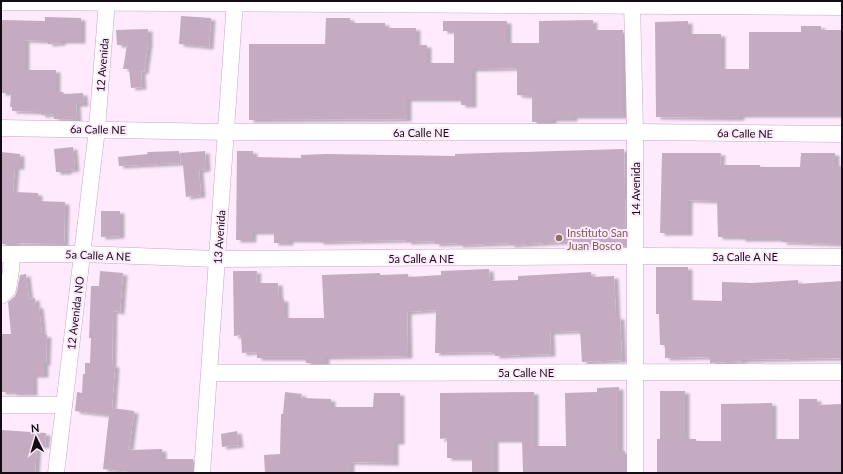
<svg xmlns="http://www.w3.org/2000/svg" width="843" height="474" font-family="Lato,sans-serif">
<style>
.building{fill:#c4abc2;filter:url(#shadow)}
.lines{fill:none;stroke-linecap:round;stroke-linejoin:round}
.minor-casing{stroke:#c3aac2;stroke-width:17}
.minor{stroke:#fff;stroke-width:16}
.education-dot{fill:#8d6e63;stroke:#fee9fd;stroke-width:1.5}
.labels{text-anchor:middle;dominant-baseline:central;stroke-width:4;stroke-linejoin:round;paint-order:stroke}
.street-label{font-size:11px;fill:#140c14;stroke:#fee9fd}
.education-label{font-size:11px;fill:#785e54;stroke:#fee9fd;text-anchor:start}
</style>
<defs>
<filter id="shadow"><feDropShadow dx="4.5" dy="2.5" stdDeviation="1" flood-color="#0004"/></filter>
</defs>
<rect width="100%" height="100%" fill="#fee9fd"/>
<g class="building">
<polygon points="181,16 211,18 209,47 179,44"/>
<polygon points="45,17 81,18 81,41 61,41 61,43 48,44 48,41 25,40 25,70 56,70 56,92 63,92 64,94 83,93 84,104 76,104 77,120 54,119 54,114 41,115 40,112 12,111 12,107 10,107 11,93 1,93 1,20 45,21"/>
<polygon points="326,18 350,18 350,23 385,23 385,28 416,28 416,45 427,45 427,63 454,63 454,31 443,31 443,21 507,21 507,43 539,43 539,21 593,20 593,30 623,30 623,116 573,116 573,119 552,119 552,122 532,122 532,96 517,95 517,68 472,69 472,105 461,105 461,99 407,99 407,119 249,120 249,44 325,44"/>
<polygon points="688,21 688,34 721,34 721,69 749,69 749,32 801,32 801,26 821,26 821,30 842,30 842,115 740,115 740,118 721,118 656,117 655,22"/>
<polygon points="148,29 148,43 144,72 141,71 142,87 131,88 129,69 123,69 127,45 117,45 116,30"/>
<polygon points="73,147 75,169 67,170 67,172 56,172 54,149"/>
<polygon points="624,149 626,245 578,245 578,241 510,245 510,243 458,245 458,243 435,244 435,241 407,242 407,240 319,242 319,240 289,240 289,243 274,243 274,232 252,232 252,240 236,240 237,151 253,151 253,157 301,158 301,155 326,154 455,156 455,154"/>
<polygon points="179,151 179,163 119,166 118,157 148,154 147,152"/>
<polygon points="205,151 206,169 199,170 201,195 186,197 183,165 181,165 180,153"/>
<polygon points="1,152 20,154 20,167 15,167 13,192 38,193 38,201 65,202 64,244 16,243 16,244 1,244"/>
<polygon points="662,153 721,153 720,165 760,165 760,167 800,167 801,153 835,153 835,166 842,166 842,244 782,242 782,239 741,239 741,237 718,237 717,201 688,200 688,233 660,233"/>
<polygon points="101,211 120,211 120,236 101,237"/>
<polygon points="656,267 688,267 688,300 722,301 722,282 752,283 798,280 798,284 842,281 842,358 742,360 742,361 710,363 710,357 665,358 665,345 660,345 659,314 656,314"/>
<polygon points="489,269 490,281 518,280 518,276 591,272 591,277 614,276 616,317 620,317 622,360 582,362 580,331 550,332 551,354 495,356 495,352 435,353 436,310 407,312 408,356 325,357 325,363 306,363 305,358 257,358 257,352 242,353 241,335 234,336 233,271 257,271 256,283 278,283 279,299 284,299 284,318 324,318 322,275 380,273 380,275 408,274 408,277 441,275 441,271"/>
<polygon points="100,271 123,273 120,312 113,311 112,365 115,365 112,408 134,411 129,450 162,449 162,459 193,459 193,472 139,473 103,469 109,415 75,411 77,392 82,393 83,374 85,374 85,363 90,363 91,338 89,338 91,286 99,286"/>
<polygon points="26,274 29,299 35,298 36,306 39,306 42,335 47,335 46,363 44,363 44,375 33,375 33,393 12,393 12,392 1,392 1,334 11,334 8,302 15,296 17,291 20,275"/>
<polygon points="619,387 619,451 625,451 625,473 523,473 522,440 494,440 494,473 472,473 472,458 447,458 447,438 440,439 440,393 534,392 534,446 566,446 565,393 597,392 597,388"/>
<polygon points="660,391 685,391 685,439 696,439 696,441 721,441 721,404 772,403 772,439 799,439 799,399 817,399 817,405 842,404 842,473 657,473 657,439 660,439"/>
<polygon points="285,392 302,394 301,398 331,399 331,407 373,407 374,393 400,393 400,442 394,442 394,463 350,462 350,473 265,473 264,455 280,454 281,414 283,414"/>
<polygon points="1,430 46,433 45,446 37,445 35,473 1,473"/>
<polygon points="237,431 239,445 222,447 221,434"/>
</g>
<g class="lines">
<g class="minor-casing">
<g id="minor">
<polyline points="632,1 635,132 635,473"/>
<polyline points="1,2 842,7"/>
<polyline points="1,128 227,132 635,132 842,134"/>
<polyline points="1,254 82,254 217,259 642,256 842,257"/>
<polyline points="1,296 8,289 11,270 12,254"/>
<polyline points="210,373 842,372"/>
<polyline points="1,405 64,405"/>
<polyline points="56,473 97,129 107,1"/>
<polyline points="202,473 235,1"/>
</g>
</g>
<use href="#minor" class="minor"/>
</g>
<circle class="education-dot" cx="559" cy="238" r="4"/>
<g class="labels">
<g class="street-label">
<text transform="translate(102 65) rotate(-85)">12 Avenida</text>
<text transform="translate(98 129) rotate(1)">6a Calle NE</text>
<text x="421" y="132">6a Calle NE</text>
<text transform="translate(745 133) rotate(1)">6a Calle NE</text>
<text transform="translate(635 189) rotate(-90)">14 Avenida</text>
<text transform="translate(219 237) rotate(-86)">13 Avenida</text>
<text transform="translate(98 255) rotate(2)">5a Calle A NE</text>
<text x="745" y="256">5a Calle A NE</text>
<text x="421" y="258">5a Calle A NE</text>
<text transform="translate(75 313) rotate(-83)">12 Avenida NO</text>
<text x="526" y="372">5a Calle NE</text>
</g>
<g class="education-label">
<text x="567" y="232">Instituto San<tspan x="567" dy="13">Juan Bosco</tspan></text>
</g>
</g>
<rect width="843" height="474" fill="none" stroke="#140c14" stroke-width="4"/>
<g transform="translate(36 438) rotate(355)" stroke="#fee9fd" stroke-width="3" paint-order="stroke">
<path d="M0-3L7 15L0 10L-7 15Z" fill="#140c14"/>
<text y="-6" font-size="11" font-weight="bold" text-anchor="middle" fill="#140c14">N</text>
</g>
</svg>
